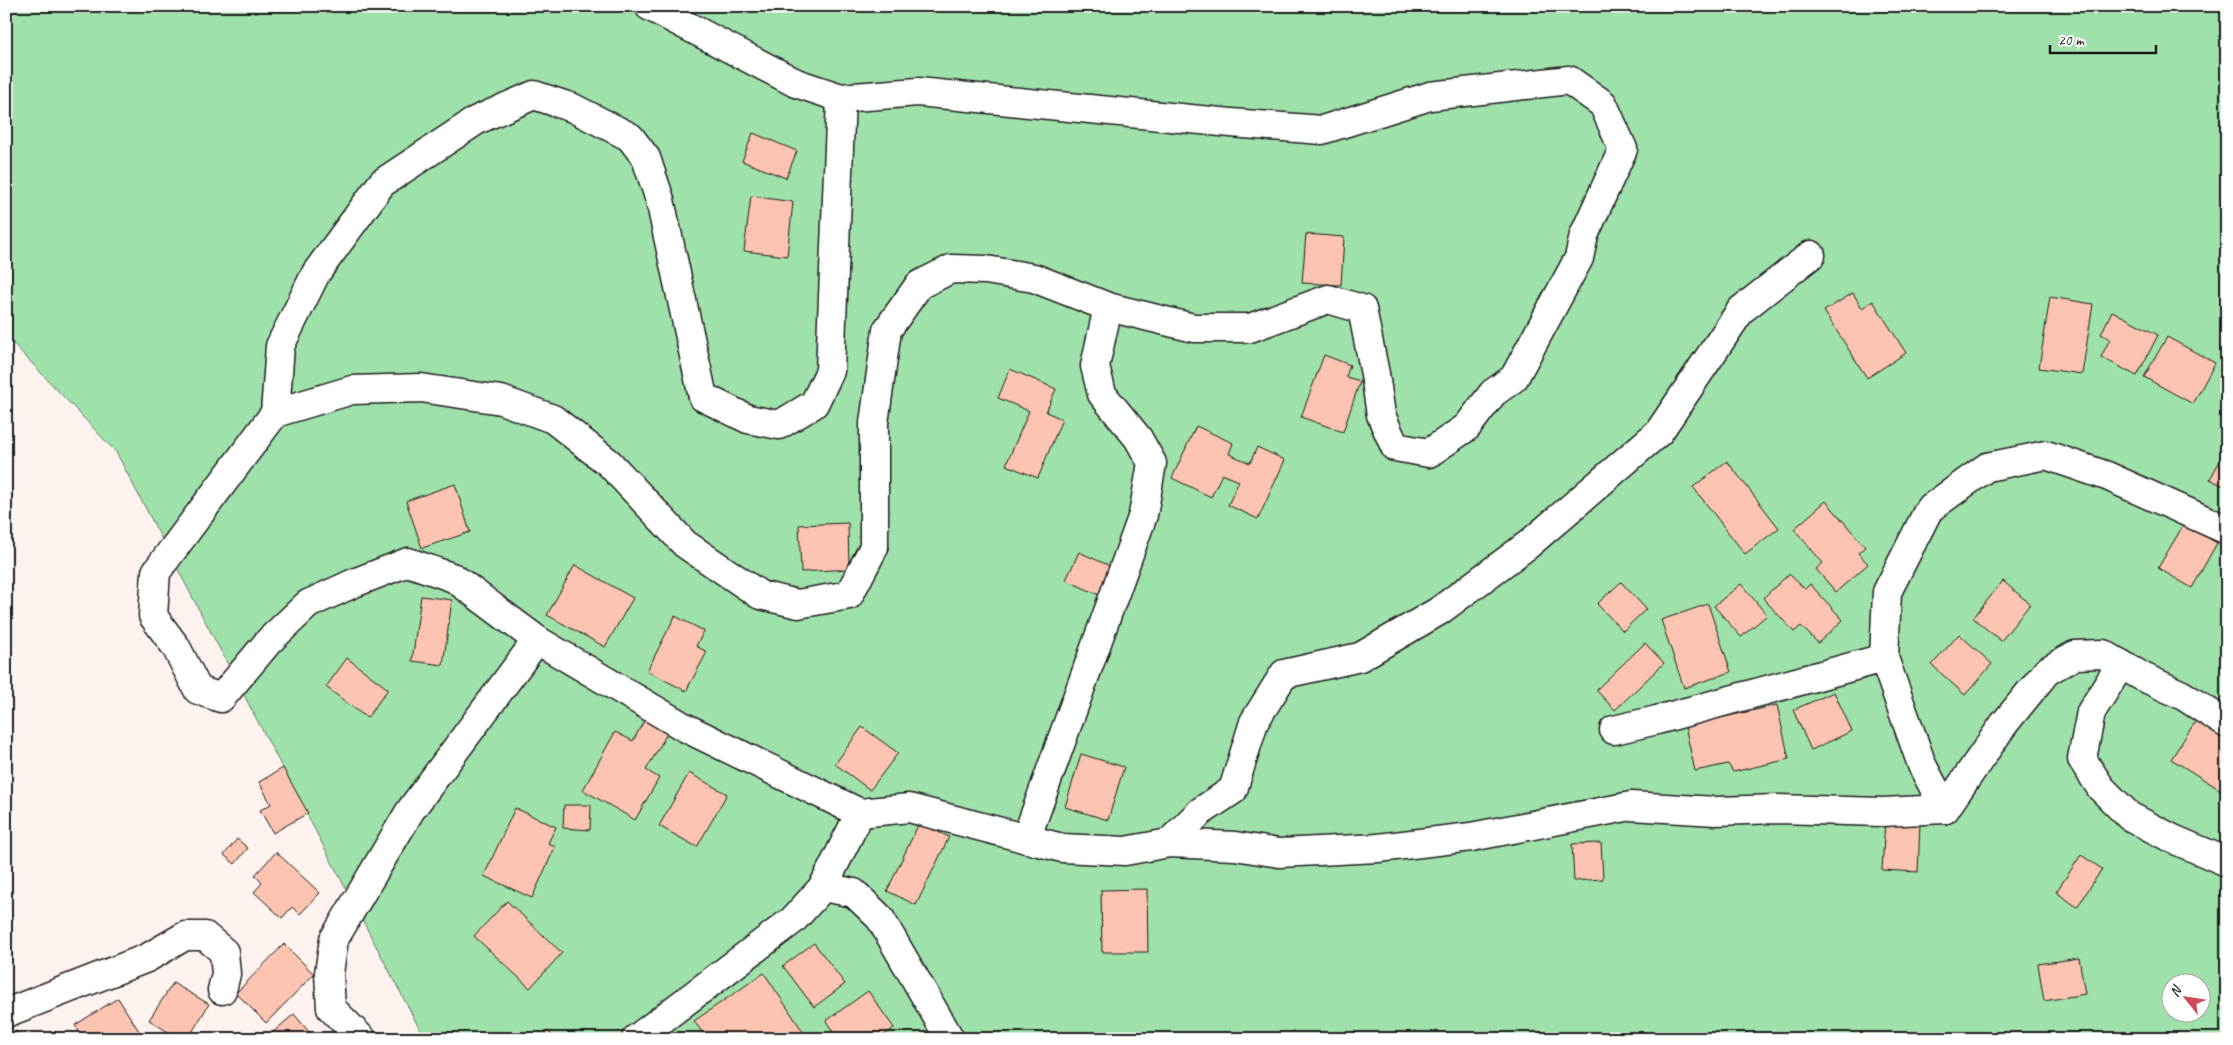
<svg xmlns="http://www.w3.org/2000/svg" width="2233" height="1045" font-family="Caveat,sans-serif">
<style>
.green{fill:#9fe1aa;stroke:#5e7e63;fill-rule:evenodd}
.building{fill:#fcc4b1;stroke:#1c1c1c}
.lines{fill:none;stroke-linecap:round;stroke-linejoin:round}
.street-casing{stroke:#1c1c1c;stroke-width:31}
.street{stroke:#fff;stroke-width:28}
</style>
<rect width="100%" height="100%" fill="#fef3ef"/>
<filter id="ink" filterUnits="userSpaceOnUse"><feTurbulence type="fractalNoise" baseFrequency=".02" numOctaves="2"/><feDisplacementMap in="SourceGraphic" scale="10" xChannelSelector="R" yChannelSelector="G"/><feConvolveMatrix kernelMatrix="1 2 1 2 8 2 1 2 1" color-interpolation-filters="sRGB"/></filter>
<g filter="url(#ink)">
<path class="green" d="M6 6H2227V1039H425L116 452 6 336ZM2170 982H2200V1012H2170Z"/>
<g class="building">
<polygon points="753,133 797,151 786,178 742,161"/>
<polygon points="751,196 793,202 787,256 744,251"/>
<polygon points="1306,234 1344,237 1341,285 1302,283"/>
<polygon points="1853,293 1862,308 1873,301 1906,353 1867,378 1824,311"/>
<polygon points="2050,297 2093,304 2082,374 2039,368"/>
<polygon points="2112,311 2158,335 2137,376 2101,357 2110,339 2101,334"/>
<polygon points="2167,337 2215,363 2193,404 2144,377"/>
<polygon points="1324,355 1350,365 1346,377 1360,381 1343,432 1301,417"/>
<polygon points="1010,369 1056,389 1046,412 1062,419 1038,478 1006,465 1029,411 998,398"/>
<polygon points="1196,426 1233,443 1229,454 1250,463 1257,447 1285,460 1258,519 1228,505 1239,481 1222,474 1211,497 1172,478"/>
<polygon points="2227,448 2227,488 2210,479"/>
<polygon points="1727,461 1779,528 1745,554 1693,487"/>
<polygon points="455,484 470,532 422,548 406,501"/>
<polygon points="1826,501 1865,547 1858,553 1868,564 1836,592 1816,569 1823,563 1794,529"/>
<polygon points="848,523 849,569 801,572 799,525"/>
<polygon points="2184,524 2217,543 2192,588 2158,568"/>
<polygon points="1079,552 1119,570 1106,598 1066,580"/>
<polygon points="575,565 633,598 605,647 547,615"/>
<polygon points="1789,574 1805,589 1810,584 1843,620 1818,643 1801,626 1794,632 1763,598"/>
<polygon points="2003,581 2030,604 2001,641 1973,618"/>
<polygon points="1621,582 1646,609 1623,631 1597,604"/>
<polygon points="1741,584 1767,615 1741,637 1714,606"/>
<polygon points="421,596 452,600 443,665 412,661"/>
<polygon points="1708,604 1731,672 1684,688 1661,620"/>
<polygon points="675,616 704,631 696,646 707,652 686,691 647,671"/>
<polygon points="1959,634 1992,664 1965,695 1932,665"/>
<polygon points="1645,643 1664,663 1615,710 1596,690"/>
<polygon points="347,658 388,689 367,718 326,687"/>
<polygon points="1834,692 1852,731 1811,750 1793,710"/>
<polygon points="1777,705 1789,759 1733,772 1728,764 1695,771 1685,726"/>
<polygon points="645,719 668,732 646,770 659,778 635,820 583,790 615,732 633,741"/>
<polygon points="2197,719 2227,738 2227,788 2224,792 2171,759"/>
<polygon points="862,727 898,753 870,790 835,764"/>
<polygon points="1081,754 1124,767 1108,820 1065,807"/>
<polygon points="283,768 308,813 273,833 260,810 271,804 259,782"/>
<polygon points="689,773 727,794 697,847 659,826"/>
<polygon points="564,805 591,805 590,830 563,828"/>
<polygon points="515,808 556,827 548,843 555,847 532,898 484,876"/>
<polygon points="1885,821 1920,823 1918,872 1882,870"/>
<polygon points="919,823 949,837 916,905 887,891"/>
<polygon points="237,839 248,848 235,864 224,855"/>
<polygon points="1601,843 1603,879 1574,881 1572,844"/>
<polygon points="276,852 320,893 300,914 292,907 282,918 254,892 262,883 255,875"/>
<polygon points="2081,855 2102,869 2077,907 2056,892"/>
<polygon points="1147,889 1148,952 1102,952 1101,890"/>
<polygon points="507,901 562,953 530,988 474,936"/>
<polygon points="814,943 845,984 814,1007 783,966"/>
<polygon points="284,944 314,974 266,1023 236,993"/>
<polygon points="2079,958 2085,994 2044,1001 2038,964"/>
<polygon points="764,973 808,1039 707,1039 694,1021"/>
<polygon points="173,983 209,1004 188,1039 179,1039 149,1020"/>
<polygon points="868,991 894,1028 879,1039 838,1039 826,1021"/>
<polygon points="118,998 144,1039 84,1039 75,1025"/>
<polygon points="294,1014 315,1039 265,1039"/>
<polygon points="16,1031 22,1039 6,1039 6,1038"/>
<polygon points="548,1031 555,1039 540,1039"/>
<polygon points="506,1032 513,1039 499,1039"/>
</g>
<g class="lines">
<g class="street-casing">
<g id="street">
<polyline points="841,98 830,371 814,404 779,425 748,419 703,397 660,200 646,158 630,137 573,108 534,95 477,120 382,183 316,273 280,346 275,413 156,572 153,616 176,647 198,690 221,698 269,641 308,604 354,583 408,562 454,578 537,640 684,727 860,813 909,808 1062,848 1125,851 1169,843 1235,846 1279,853 1378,848 1471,837 1631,806 1716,811 1778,809 1882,812 1945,809"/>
<polyline points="275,413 352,390 421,388 501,400 553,419 609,463 685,544 760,595 798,604 849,595 874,547 874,423 887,330 919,285 951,269 986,270 1034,278 1108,307 1194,328 1250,328 1328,299 1362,309 1375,374 1381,415 1395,447 1429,453 1467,427 1493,393 1514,378 1579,258 1584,235 1623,149 1603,104 1569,80 1430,96 1322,130 1231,123 918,92 841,98 796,83 649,6"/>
<polyline points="2121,664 2091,712 2082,759 2101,788 2129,816 2173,839 2227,862"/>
<polyline points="1614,730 1657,720 1884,658"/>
<polyline points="1945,809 1922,765 1884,658 1887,592 1929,509 1987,467 2046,455 2107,476 2227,530"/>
<polyline points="1945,809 2004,724 2047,671 2075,655 2103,654 2143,677 2182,695 2227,724"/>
<polyline points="1026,839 1143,515 1152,463 1138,438 1102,394 1095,366 1108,307"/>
<polyline points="1169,843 1200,812 1233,790 1254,722 1284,674 1360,657 1439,611 1529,544 1659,432 1741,310 1811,255"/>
<polyline points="823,887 854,893 880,918 950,1039"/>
<polyline points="6,1013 147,958 185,936 205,936 224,952 226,974 222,990"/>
<polyline points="362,1039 331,1008 329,973 334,939 410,811 537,640"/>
<polyline points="636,1039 793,920 823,887 860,813"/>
</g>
</g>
<use href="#street" class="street"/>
</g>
</g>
<rect width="2233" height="1045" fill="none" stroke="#fff" stroke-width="25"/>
<rect x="12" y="12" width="2208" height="1020" fill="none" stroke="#1c1c1c" stroke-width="2" filter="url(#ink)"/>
<g transform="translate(2186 998) rotate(300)"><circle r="24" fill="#ffffff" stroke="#a4a4a4"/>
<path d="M0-4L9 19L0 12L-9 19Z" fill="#d1495b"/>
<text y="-8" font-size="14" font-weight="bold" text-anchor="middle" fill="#1c1c1c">N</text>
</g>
<path d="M2050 45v8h106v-8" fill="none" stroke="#1c1c1c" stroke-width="2.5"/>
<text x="2058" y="45" font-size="15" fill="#1c1c1c" stroke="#ffffff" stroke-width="4" paint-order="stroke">20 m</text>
</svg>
